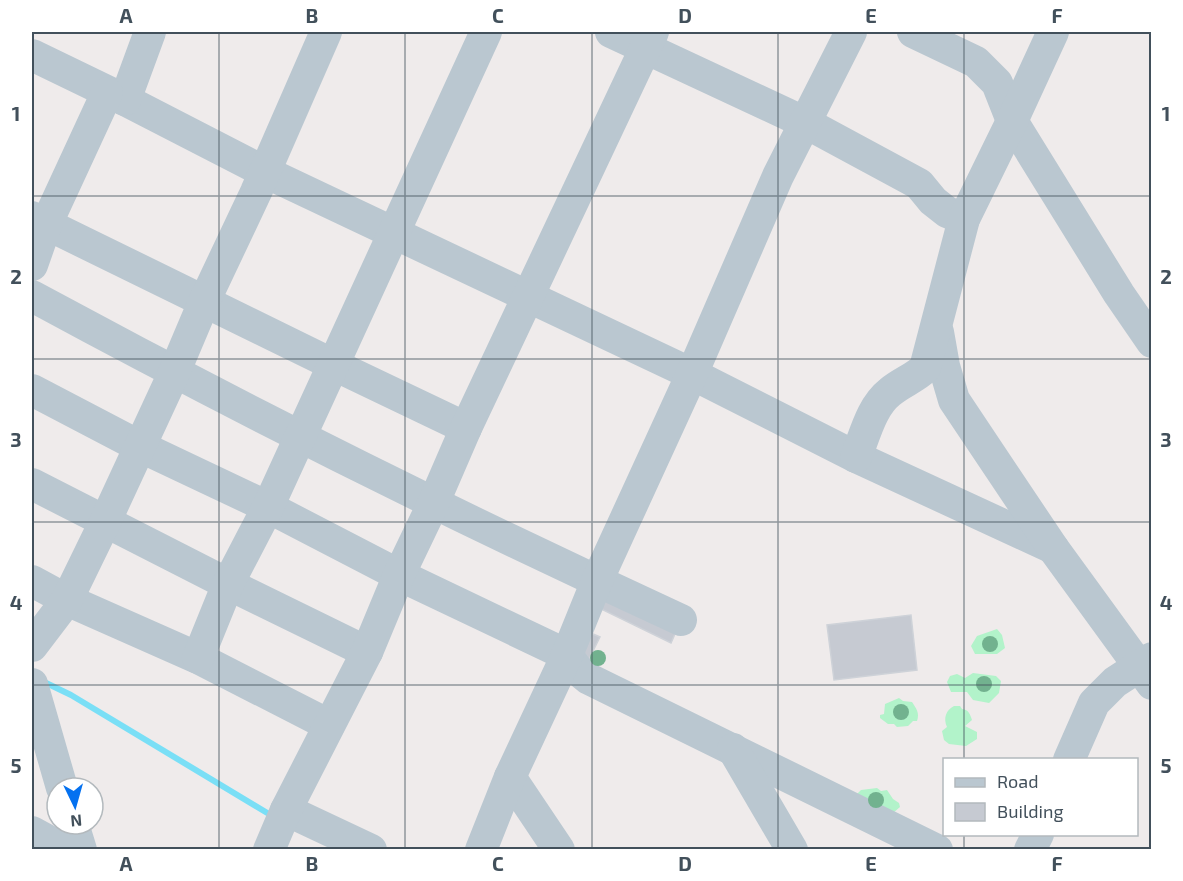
<svg xmlns="http://www.w3.org/2000/svg" width="1183" height="881" font-family="'Exo 2',sans-serif">
<style>
.green{fill:#b2f3ca}
.lines{fill:none;stroke-linecap:round;stroke-linejoin:round}
.stream{stroke:#7adff6;stroke-width:6}
.building{fill:#c6cad2;stroke:#ced2d8;stroke-width:1.5}
.minor{stroke:#bac7d0;stroke-width:32}
.tree{fill:#72b28f}
.grid{fill:none;stroke:#42505b;stroke-width:1.5;stroke-opacity:0.55}
.neatline{fill:none;stroke:#42505b;stroke-width:2}
.grid-label{font-size:20px;text-anchor:middle;font-weight:bold;fill:#42505b}
</style>
<rect width="100%" height="100%" fill="#efebeb"/>
<g class="green">
<polygon points="997,629 1002,635 1005,648 997,654 975,654 971,646 977,636"/>
<polygon points="973,673 996,676 1001,681 999,693 989,703 973,700 967,692 951,692 947,682 950,676 957,674 965,678"/>
<path d="M899 698 903 701 912 702C916 708 920 713 917 721H913L908 726 897 727 894 724H888L880 718V715L884 714 885 704Z"/>
<path d="M954 706H960L962 709C969 710 970 714 972 720L965 726 977 732V739L966 746 949 744 944 740 942 731 947 727C943 718 946 710 954 706Z"/>
<polygon points="877,788 881,791 887,790 893,799 899,803 900,807 893,813 857,794 861,790"/>
</g>
<g class="lines">
<polyline class="stream" points="42,681 71,695 274,817"/>
</g>
<g class="building">
<polygon points="607,593 678,627 671,643 599,608"/>
<polygon points="911,615 917,670 834,680 827,625"/>
<polygon points="586,631 600,637 589,659 581,649"/>
</g>
<g class="lines">
<g class="minor">
<polyline points="611,32 806,123 919,184 933,201 947,212 964,219"/>
<polyline points="913,32 976,62 997,83 1012,121 1119,294 1152,342"/>
<polyline points="32,55 125,100 263,171 692,374 856,457 1053,548"/>
<polyline points="125,100 150,32"/>
<polyline points="32,217 332,364 466,428"/>
<polyline points="32,265 46,225 107,93"/>
<path d="M32 296C244 411 461 519 681 620"/>
<polyline points="938,332 944,366 954,400 1053,548 1152,684"/>
<polyline points="32,390 139,446 268,507 399,575 567,655 578,670 589,679 937,850"/>
<path d="M856 457C865 435 871 407 890 392 902 382 915 378 925 368L964 219 1012 121 1053 32"/>
<polyline points="32,484 228,584 367,652"/>
<polyline points="32,581 67,600 198,658 329,725"/>
<polyline points="32,646 67,600 105,522 174,373 204,302 256,192 326,32"/>
<polyline points="198,658 228,584 268,507 486,32"/>
<polyline points="32,684 62,788"/>
<polyline points="733,749 792,850"/>
<polyline points="1069,760 1094,703 1115,682 1152,658"/>
<polyline points="510,777 559,850"/>
<polyline points="286,810 371,850"/>
<polyline points="73,824 81,850"/>
<polyline points="32,832 65,850"/>
<polyline points="269,850 286,810 367,652 399,575 434,502 466,428 653,32"/>
<polyline points="481,850 510,777 567,655 597,581 692,374 778,176 851,32"/>
<polyline points="1030,850 1038,834"/>
</g>
</g>
<g class="tree">
<circle cx="990" cy="644" r="8"/>
<circle cx="598" cy="658" r="8"/>
<circle cx="984" cy="684" r="8"/>
<circle cx="901" cy="712" r="8"/>
<circle cx="876" cy="800" r="8"/>
</g>
<path class="grid" d="M219 32V850M405 32V850M592 32V850M778 32V850M964 32V760M32 196H1152M32 359H1152M32 522H1152M32 685H1152M964 834V850"/>
<rect width="1183" height="881" fill="none" stroke="#ffffff" stroke-width="66"/>
<rect x="943" y="758" width="195" height="78" fill="#ffffff" stroke="#b3b9bd" stroke-width="1.5"/>
<rect x="955" y="778" width="30" height="9" fill="#bac7d0" stroke="#b3b9bd" stroke-width="1.5"/>
<text x="997" y="788" font-size="18" fill="#42505b">Road</text>
<rect x="955" y="803" width="30" height="18" fill="#c6cad2" stroke="#b3b9bd" stroke-width="1.5"/>
<text x="997" y="818" font-size="18" fill="#42505b">Building</text>
<g transform="translate(75 806) rotate(175)"><circle r="28" fill="#ffffff" stroke="#b3b9bd" stroke-width="1.5"/>
<path d="M0-4.5L10 22L0 15L-10 22Z" fill="#0471f0"/>
<text y="-9" font-size="16" font-weight="bold" text-anchor="middle" fill="#42505b">N</text>
</g>
<rect x="33" y="33" width="1117" height="815" class="neatline"/>
<g class="grid-label">
<text x="126" y="23">A</text>
<text x="312" y="23">B</text>
<text x="498" y="23">C</text>
<text x="685" y="23">D</text>
<text x="871" y="23">E</text>
<text x="1057" y="23">F</text>
<text x="16" y="121">1</text>
<text x="1166" y="121">1</text>
<text x="16" y="284">2</text>
<text x="1166" y="284">2</text>
<text x="16" y="447">3</text>
<text x="1166" y="447">3</text>
<text x="16" y="610">4</text>
<text x="1166" y="610">4</text>
<text x="16" y="773">5</text>
<text x="1166" y="773">5</text>
<text x="126" y="871">A</text>
<text x="312" y="871">B</text>
<text x="498" y="871">C</text>
<text x="685" y="871">D</text>
<text x="871" y="871">E</text>
<text x="1057" y="871">F</text>
</g>
</svg>
